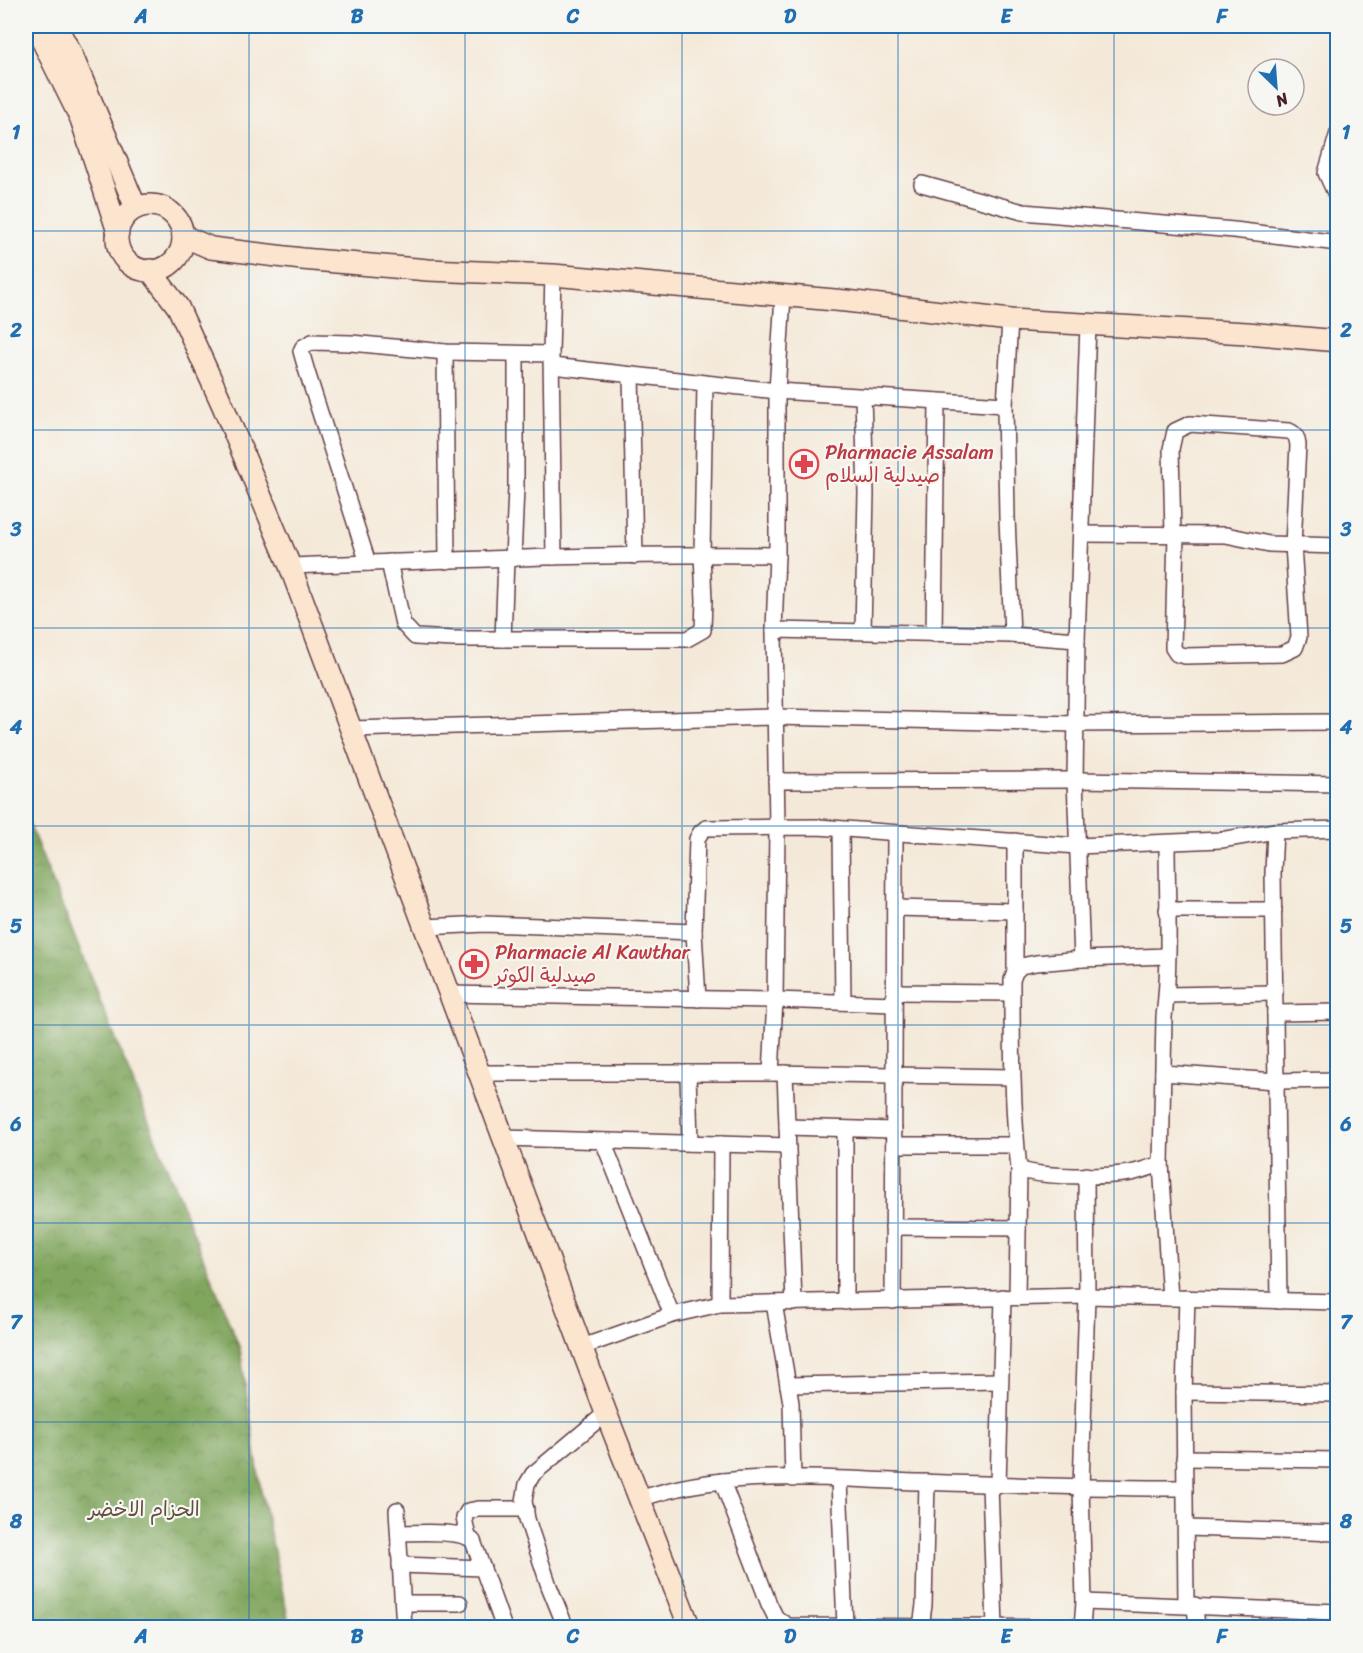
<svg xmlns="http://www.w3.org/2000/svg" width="1363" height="1653" font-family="Sriracha,'Playpen Sans Arabic',sans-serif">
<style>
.forest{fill:url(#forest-crowns);stroke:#656244;stroke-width:1.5}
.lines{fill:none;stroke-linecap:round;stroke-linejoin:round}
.street-casing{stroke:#643d45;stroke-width:18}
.secondary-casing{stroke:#643d45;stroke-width:24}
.street{stroke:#fff;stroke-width:15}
.secondary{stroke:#fbe5cf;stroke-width:21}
.grid{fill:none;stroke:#1f6fb2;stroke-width:1.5;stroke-opacity:0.55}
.labels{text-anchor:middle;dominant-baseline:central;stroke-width:4.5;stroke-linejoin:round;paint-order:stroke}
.health-label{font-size:20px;fill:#be3a42;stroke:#f6f6f2;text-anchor:start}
.park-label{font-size:20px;fill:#644f3e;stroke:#f6f6f2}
.neatline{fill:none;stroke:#1f6fb2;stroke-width:2}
.grid-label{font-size:20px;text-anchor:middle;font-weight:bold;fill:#1f6fb2}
</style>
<defs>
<pattern id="forest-crowns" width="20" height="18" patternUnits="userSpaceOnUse" patternTransform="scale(1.5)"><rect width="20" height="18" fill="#80a65d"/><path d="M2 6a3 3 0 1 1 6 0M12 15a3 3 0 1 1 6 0" fill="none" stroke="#6b874d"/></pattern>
</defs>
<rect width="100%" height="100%" fill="#f6f6f2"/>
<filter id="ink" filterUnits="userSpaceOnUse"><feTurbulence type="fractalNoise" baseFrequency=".0167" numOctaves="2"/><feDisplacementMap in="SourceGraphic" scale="12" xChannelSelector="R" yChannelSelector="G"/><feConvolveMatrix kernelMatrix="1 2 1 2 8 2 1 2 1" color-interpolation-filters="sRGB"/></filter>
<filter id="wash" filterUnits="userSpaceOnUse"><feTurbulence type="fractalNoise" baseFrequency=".008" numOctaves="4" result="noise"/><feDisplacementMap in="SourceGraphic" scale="24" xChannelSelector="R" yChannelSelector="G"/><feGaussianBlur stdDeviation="1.35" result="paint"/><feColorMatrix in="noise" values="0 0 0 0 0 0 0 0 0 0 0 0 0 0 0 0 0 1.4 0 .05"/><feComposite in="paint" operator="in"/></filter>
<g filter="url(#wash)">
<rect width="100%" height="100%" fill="#f4e9d8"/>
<polygon class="forest" points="26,816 240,1349 261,1491 290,1627 26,1627"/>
</g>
<g filter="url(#ink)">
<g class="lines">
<g class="street-casing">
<g id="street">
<polyline points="1338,133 1326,173 1338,199"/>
<polyline points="922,184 1023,212 1234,230 1338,243"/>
<polyline points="553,275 551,354 554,557"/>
<polyline points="1010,320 1005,405 1007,518 1012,635"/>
<polyline points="445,352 447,561"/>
<polyline points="552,366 777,391 1005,405"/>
<polyline points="631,375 635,556"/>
<polyline points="1081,534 1226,535 1269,544 1338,546"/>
<path d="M1173 535 1171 449 1175 431 1190 424 1289 431C1296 434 1297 438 1298 445L1293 545 1299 637 1295 648 1282 654 1185 656 1177 654 1173 648 1176 534"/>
<polyline points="513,559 516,488 516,354"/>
<polyline points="389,562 403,624 415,637 453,639 687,639 703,630 704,600 702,554 705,384"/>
<polyline points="368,563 307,372 301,351 303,347 312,342 351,343 445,352 551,354"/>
<path d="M290 566C452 560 615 553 777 555"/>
<polyline points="774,630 1012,635 1077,640"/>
<polyline points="863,631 866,493 863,397"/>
<polyline points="934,634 937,401"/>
<polyline points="503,639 506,559"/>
<polyline points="351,729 775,717 1077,724 1336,722"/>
<polyline points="776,781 1075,780 1338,784"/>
<polyline points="841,830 843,1002"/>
<polyline points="1275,831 1273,872 1279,1301"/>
<polyline points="895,908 1015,911"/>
<polyline points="1167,910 1274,910"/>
<polyline points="425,927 485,924 694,932"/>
<path d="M1167 956 1082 959 1036 963 1021 966 1015 972 1012 980C1012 1043 1012 1106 1019 1169 1041 1178 1106 1177 1130 1173 1141 1171 1151 1167 1161 1164L1164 1017C1171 960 1167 900 1167 843"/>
<polyline points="1082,959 1075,780 1077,640 1088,324"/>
<polyline points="1015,972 1015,841"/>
<polyline points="894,992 1012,993"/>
<polyline points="449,994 775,1000 894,1004"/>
<polyline points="1167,995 1275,993"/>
<polyline points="698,999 694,932 697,839 701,832 706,828 818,827 1077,846 1221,840 1275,831 1338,829"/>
<polyline points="1275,1013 1338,1012"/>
<polyline points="479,1073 771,1073 1012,1077"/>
<polyline points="688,1073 690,1143"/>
<polyline points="771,1073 775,1000 777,828 774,630 777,555 777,391 783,296"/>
<polyline points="785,1073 794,1303"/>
<polyline points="1163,1073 1276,1081 1338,1080"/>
<polyline points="787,1127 894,1130"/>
<polyline points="503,1138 787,1146"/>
<polyline points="603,1141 672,1315"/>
<polyline points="894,1145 1016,1145"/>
<polyline points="1161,1164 1170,1298"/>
<polyline points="893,1227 1018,1228"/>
<polyline points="1017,1297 1019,1169"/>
<polyline points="893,1301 895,833"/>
<polyline points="845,1302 845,1129"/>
<polyline points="774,1303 791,1403 793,1479"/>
<polyline points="720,1304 721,1144"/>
<polyline points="582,1347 672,1315 720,1304 1087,1296 1338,1302"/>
<polyline points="788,1385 1000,1381"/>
<polyline points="1184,1392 1338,1394"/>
<polyline points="1184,1458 1338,1460"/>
<polyline points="839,1480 845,1626"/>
<polyline points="722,1481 769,1604 776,1618 788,1626 1082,1628 1084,1602 1081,1488 1087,1296 1086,1175"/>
<polyline points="990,1485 995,1627"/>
<polyline points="998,1485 1003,1297"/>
<path d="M640 1499C726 1468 826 1479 916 1482 1006 1485 1095 1488 1185 1488"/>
<polyline points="397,1510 404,1628"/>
<polyline points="1187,1528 1338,1533"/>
<path d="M399 1533C416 1533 461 1529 473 1541L504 1628"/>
<polyline points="468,1537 464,1518 468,1511 478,1509 526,1509"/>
<polyline points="400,1565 483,1568"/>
<polyline points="1084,1602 1338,1612"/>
<polyline points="403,1603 460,1603"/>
<polyline points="1186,1605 1184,1392 1187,1298"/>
<polyline points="1195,1605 1197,1628"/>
<polyline points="921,1627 924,1605 927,1482"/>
<polyline points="566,1628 549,1586 527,1519 524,1501 527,1484 533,1474 606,1413"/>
</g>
</g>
<g class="secondary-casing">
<g id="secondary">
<polyline points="35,26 81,119 118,232"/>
<polyline points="56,26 71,53 136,208"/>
<circle cx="150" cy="238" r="33"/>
<polyline points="183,236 211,248 302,259 428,270 553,275 846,301 1010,320 1247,333 1338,341"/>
<polyline points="150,270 178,307 223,406 290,566 606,1413 690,1628"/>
</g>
</g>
<use href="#street" class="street"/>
<use href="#secondary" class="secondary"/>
</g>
</g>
<path class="grid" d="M249 26V1628M465 26V1628M682 26V1628M898 26V1628M1114 26V1628M26 231H1338M26 430H1338M26 628H1338M26 826H1338M26 1025H1338M26 1223H1338M26 1422H1338"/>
<defs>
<g id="pharmacy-ring" transform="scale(1.5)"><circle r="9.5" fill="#f6f6f2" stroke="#e0444e" stroke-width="1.5"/><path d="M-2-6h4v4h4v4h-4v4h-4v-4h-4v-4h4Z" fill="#e0444e"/></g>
</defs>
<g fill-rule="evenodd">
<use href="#pharmacy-ring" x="804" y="464"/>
<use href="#pharmacy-ring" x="474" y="964"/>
</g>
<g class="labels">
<g class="health-label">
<text x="825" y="452">Pharmacie Assalam<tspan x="825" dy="23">صيدلية السلام</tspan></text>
<text x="495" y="952">Pharmacie Al Kawthar<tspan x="495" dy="23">صيدلية الكوثر</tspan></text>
</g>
<g class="park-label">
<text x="144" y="1509">الحزام الاخضر</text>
</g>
</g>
<rect width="1363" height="1653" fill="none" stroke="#f6f6f2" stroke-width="66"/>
<g transform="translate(1276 87) rotate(155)"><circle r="28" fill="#f6f6f2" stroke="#b1a0a2" stroke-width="1.5"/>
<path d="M0-4.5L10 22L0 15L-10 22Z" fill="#1f6fb2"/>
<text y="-9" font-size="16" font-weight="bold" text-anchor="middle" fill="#4a1f2b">N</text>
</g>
<rect x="33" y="33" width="1297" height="1587" class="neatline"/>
<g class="grid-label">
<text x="141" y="23">A</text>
<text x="357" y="23">B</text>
<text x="573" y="23">C</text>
<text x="790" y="23">D</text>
<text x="1006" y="23">E</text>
<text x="1222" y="23">F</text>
<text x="16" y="139">1</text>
<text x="1346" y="139">1</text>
<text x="16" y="337">2</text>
<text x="1346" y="337">2</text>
<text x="16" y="536">3</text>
<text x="1346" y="536">3</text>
<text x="16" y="734">4</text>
<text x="1346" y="734">4</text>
<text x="16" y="933">5</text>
<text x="1346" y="933">5</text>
<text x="16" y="1131">6</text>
<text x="1346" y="1131">6</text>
<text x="16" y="1329">7</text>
<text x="1346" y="1329">7</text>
<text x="16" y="1528">8</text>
<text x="1346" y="1528">8</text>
<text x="141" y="1643">A</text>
<text x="357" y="1643">B</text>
<text x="573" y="1643">C</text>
<text x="790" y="1643">D</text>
<text x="1006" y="1643">E</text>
<text x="1222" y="1643">F</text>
</g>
</svg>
